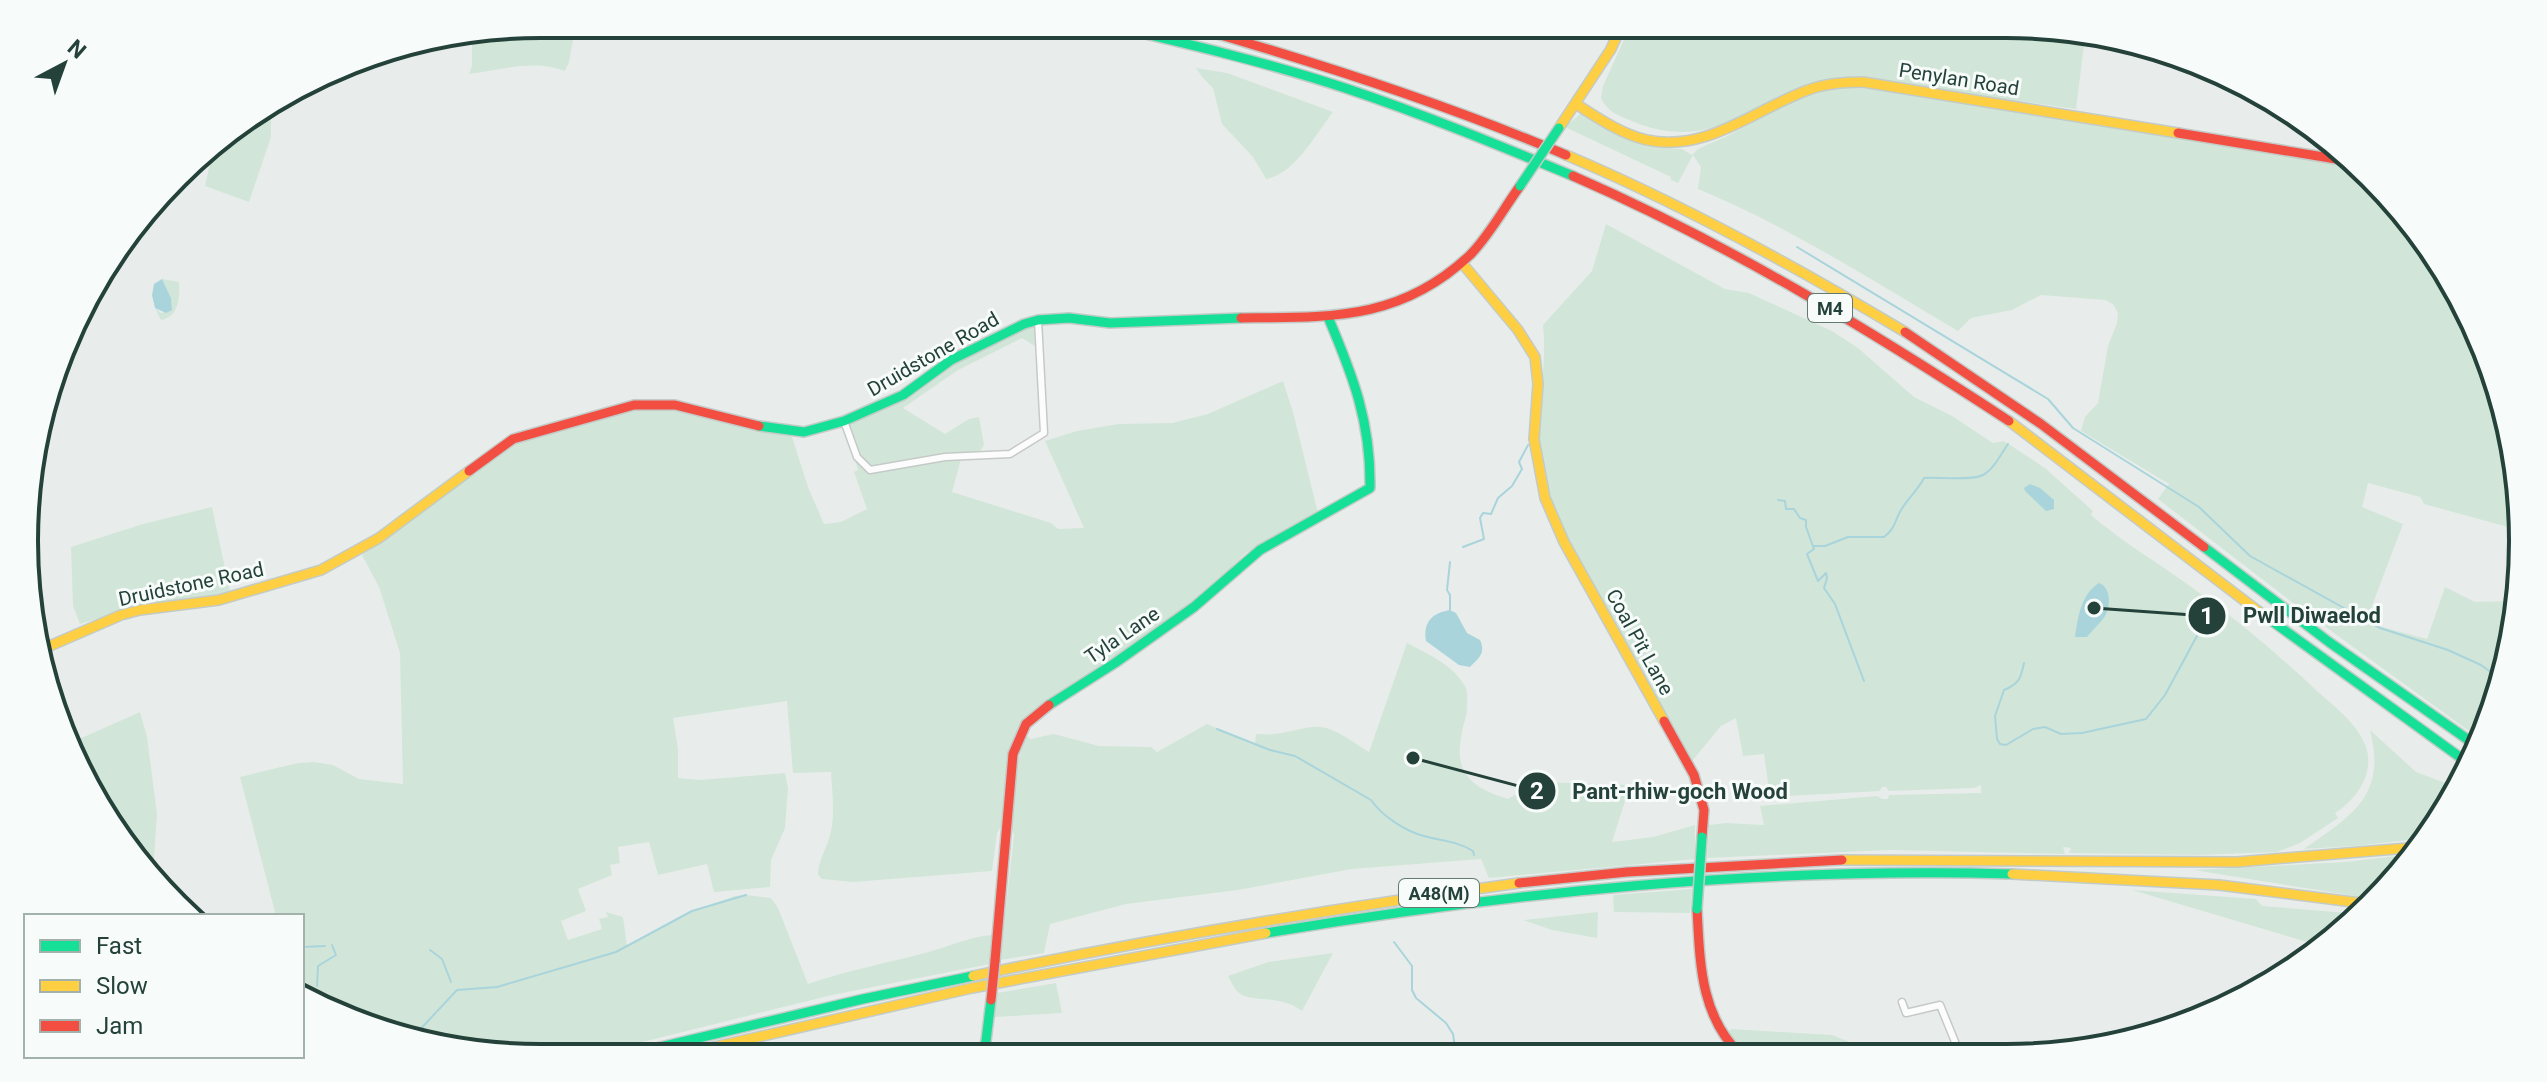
<svg xmlns="http://www.w3.org/2000/svg" width="2547" height="1082" font-family="Roboto,sans-serif">
<style>
.green{fill:#d1e6d8}
.water{fill:#a9d4db}
.lines{fill:none;stroke-linecap:round;stroke-linejoin:round}
.stream{stroke:#a9d4db;stroke-width:2}
.street-casing{stroke:#c5cac8;stroke-width:9}
.fast-casing{stroke:#c3cbc8;stroke-width:12}
.slow-casing{stroke:#c3cbc8;stroke-width:12}
.jam-casing{stroke:#c3cbc8;stroke-width:12}
.street{stroke:#fcfcfc;stroke-width:6}
.fast{stroke:#16e098;stroke-width:9}
.slow{stroke:#ffcf43;stroke-width:9}
.jam{stroke:#f24e42;stroke-width:9}
.fast-bridge-casing{stroke:#c3cbc8;stroke-width:12;stroke-linecap:butt}
.jam-bridge-casing{stroke:#c3cbc8;stroke-width:12;stroke-linecap:butt}
.fast-bridge{stroke:#16e098;stroke-width:9}
.jam-bridge{stroke:#f24e42;stroke-width:9}
.labels{text-anchor:middle;dominant-baseline:central;stroke-width:6;stroke-linejoin:round;paint-order:stroke}
.shield{fill:#f7fbf9;stroke:#637a73;stroke-width:2}
.shield-label{font-size:18px;font-weight:bold;fill:#24423a}
.street-label{font-size:20px;fill:#24423a;stroke:#f7fbf9}
.rim{fill:none;stroke:#24423a;stroke-width:4}
.leader{fill:none;stroke:#24423a;stroke-width:3}
.callout-dot{fill:#24423a;stroke:#f7fbf9;stroke-width:3}
.mark-label{font-size:24px;text-anchor:middle;font-weight:bold;fill:#fff}
.callout-label{font-size:22px;text-anchor:middle;font-weight:bold;fill:#24423a;stroke:#f7fbf9;stroke-width:6;stroke-linejoin:round;paint-order:stroke}
</style>
<rect width="100%" height="100%" fill="#e8edeb"/>
<g class="green">
<path d="M541 24H576L569 62 565 71C533 59 502 70 469 74L472 66V35Z"/>
<path d="M623 24H682C664 37 641 36 623 24Z"/>
<path d="M1631 24H2006L2085 37 2076 109 1848 77C1766 85 1723 158 1634 122 1620 116 1608 113 1601 98L1603 86Z"/>
<path d="M1196 68 1227 73 1333 112C1316 134 1295 174 1266 179L1253 157 1222 124 1213 88 1203 78Z"/>
<path d="M1825 86 1885 90 2048 112 2257 151 2350 165 2360 169 2470 313 2522 508 2519 530 2424 504 2420 497 2368 483 2362 507 2403 524 2367 619 2382 627 2427 639 2445 587 2475 602 2510 601 2495 708 2480 739 2305 612 2158 499 2169 484 2081 431 2085 417 2098 403 2108 346 2117 323 2118 313 2113 304 2105 300 2041 295 2012 310 1971 318 1958 331C1873 281 1790 227 1698 189L1701 167 1693 155 1678 183 1671 180V177L1565 127 1581 113 1609 130 1628 138 1664 148 1682 149 1692 155C1700 145 1714 143 1725 137 1759 120 1789 101 1825 86Z"/>
<polygon points="271,111 271,137 249,202 205,186 210,163 208,147"/>
<path d="M1606 224 1725 289 1749 293 1832 331 1858 348 1914 397 1952 416 1993 443 2004 441 2045 468 2093 511 2091 515C2122 542 2157 562 2190 586 2235 618 2278 654 2318 692 2335 707 2358 724 2366 747 2375 774 2356 800 2335 813L2338 818 2300 843 2277 852 2197 855 2069 853 2071 848 2063 847 2065 854 1889 850 1707 858 1709 825 1726 823 1764 825 1760 806 1877 796 1882 799H1888L1889 795 1981 793V785L1974 788 1889 791 1886 787H1882L1880 791 1787 796 1785 793H1781L1779 797H1770L1764 754 1743 756 1736 718 1721 726 1692 761C1663 714 1636 667 1609 619 1583 573 1553 523 1543 470 1533 422 1548 373 1543 325L1592 271Z"/>
<path d="M162 279 179 282C180 297 179 317 161 320L155 308 161 313 172 310 171 298Z"/>
<path d="M1034 324 1035 346 1022 338 958 370 903 408 945 434 969 419 979 417 984 445 979 453 963 452 952 492 1051 523 1058 529 1084 528 1045 441 1077 431 1118 424 1172 423 1208 414 1283 381 1293 412 1318 513 1246 553 1198 600 1028 715C1003 745 1006 788 1002 825L997 833 992 871 853 882 822 879 818 875C818 859 828 847 831 831 835 812 832 791 831 772L793 773 787 701 673 718 678 749V778L700 780 785 773 788 788 785 828 771 860 770 887 714 892 707 864 658 875 649 842 618 847 620 863 610 865 612 875 578 889 586 911 561 921 568 940 602 929 599 919 608 917 606 912 623 917 627 946 692 911 735 896 746 895 771 898 778 908 808 984C846 971 886 963 925 953 948 947 968 937 992 935L990 964 832 995 578 1058H541L374 1030 302 989V916H276L240 777 298 763 314 762 333 765 359 779 403 784 400 653 379 587 362 555 515 443 628 411 665 408 686 410 792 437 808 487 824 524 841 522 867 509 854 472 858 470 856 463 860 455 849 424 904 400 953 363 989 343Z"/>
<polygon points="212,507 230,592 220,597 116,613 80,624 73,606 71,547 143,524"/>
<path d="M1407 643C1428 654 1454 665 1466 688 1468 694 1467 701 1467 707 1467 717 1462 727 1461 738 1454 775 1475 789 1508 799L1537 782 1630 785 1612 842 1653 837 1695 825V859L1489 878 1481 859 1352 869 1238 890 1126 904 1050 924 1044 953 1000 960 1014 835 1011 828 1015 773 1025 735 1031 739 1054 734 1099 746 1151 747 1157 752 1207 724 1255 744 1256 734C1281 736 1289 730 1312 727 1332 724 1352 742 1369 752Z"/>
<polygon points="140,712 147,737 157,814 153,873 93,799 78,759 83,757 77,740"/>
<path d="M2370 730 2416 772 2456 787 2436 829 2427 838 2354 846 2304 849C2352 815 2387 796 2370 730Z"/>
<polygon points="2413,854 2373,899 2194,870 2345,862"/>
<polygon points="1692,889 1690,913 1614,912 1613,895"/>
<polygon points="2132,890 2256,899 2262,906 2360,914 2347,930 2321,946"/>
<polygon points="1598,912 1597,938 1552,930 1523,920"/>
<path d="M1333 953 1302 1011C1282 994 1251 1003 1239 993 1234 989 1231 981 1228 976L1268 962Z"/>
<polygon points="1056,983 1062,1013 995,1017 997,993"/>
<polygon points="1732,1029 1832,1035 1870,1050 1872,1054 1746,1054 1727,1032"/>
</g>
<g class="water">
<polygon points="162,279 171,298 172,310 166,313 155,308 152,295 154,284"/>
<polygon points="2030,484 2040,488 2054,500 2054,509 2046,511 2025,491 2024,488"/>
<path d="M2099 583C2111 587 2111 606 2105 616 2100 624 2092 630 2087 637H2075C2078 617 2081 594 2099 583Z"/>
<path d="M1450 610 1456 613 1467 633 1480 640C1486 653 1479 658 1470 667L1459 665 1426 641C1423 622 1432 613 1450 610Z"/>
</g>
<g class="lines">
<g class="stream">
<polyline points="1797,247 2048,399 2073,428 2199,507 2250,556 2380,628 2448,650 2481,665 2499,678"/>
<polyline points="1778,500 1785,501 1786,509 1794,509 1800,518 1806,520 1806,527 1814,549 1807,554 1818,581 1826,573 1827,578 1824,588 1835,604 1864,681"/>
<path d="M1813 546H1825L1848 537H1884C1895 529 1895 520 1901 510 1908 498 1918 490 1924 478 1938 477 1971 481 1983 475 1994 469 2001 454 2008 444"/>
<polyline points="1463,547 1484,539 1480,518 1483,513 1491,514 1498,498 1512,486 1522,469 1519,462 1528,445"/>
<polyline points="1450,610 1450,595 1447,590 1450,562"/>
<path d="M2024 663C2021 678 2019 684 2004 690L1995 716 1997 739 2000 744 2006 745 2033 729 2045 727 2061 734 2082 733 2146 719 2165 695 2217 599"/>
<path d="M1217 729 1270 750 1295 756 1371 800C1382 816 1405 831 1424 836 1442 841 1457 841 1473 851L1474 855"/>
<polyline points="1394,942 1412,966 1412,990 1416,998 1446,1023 1453,1034 1456,1055"/>
<polyline points="302,947 325,946"/>
<polyline points="430,950 442,959 451,982"/>
<polyline points="317,986 318,966 336,955 332,945"/>
<polyline points="302,987 305,987"/>
<polyline points="316,993 316,997"/>
<polyline points="413,1037 457,990 497,987 616,952 692,911 746,895"/>
</g>
<g class="street-casing">
<g id="street">
<polyline points="844,421 857,457 870,470 945,457 1010,454 1044,433 1038,320"/>
<polyline points="1902,1002 1906,1013 1940,1005 1960,1054"/>
</g>
</g>
<g class="fast-casing">
<g id="fast">
<path d="M1103 24C1184 43 1266 62 1345 88 1423 114 1498 145 1573 176"/>
<polyline points="759,426 804,432 844,421 903,395 951,360 1024,324 1038,320 1069,318 1110,323 1241,318"/>
<polyline points="2204,547 2329,642 2477,746"/>
<polyline points="2258,611 2468,763"/>
<path d="M1049 705 1115 663 1194 607 1260 550 1370 488C1371 422 1353 376 1328 317"/>
<path d="M1266 933C1513 892 1762 867 2012 874"/>
<polyline points="980,1057 986,1041 991,1000"/>
<polyline points="614,1058 863,999 973,976"/>
</g>
</g>
<g class="slow-casing">
<g id="slow">
<path d="M1576 104C1598 118 1621 134 1647 140 1707 153 1755 109 1808 90 1826 83 1844 82 1863 82L2178 133"/>
<polyline points="1559,128 1611,49 1622,24"/>
<path d="M1566 155C1684 205 1795 266 1905 332"/>
<polyline points="1462,263 1518,330 1535,357 1538,384 1534,439 1545,498 1564,542 1664,721"/>
<polyline points="2009,421 2258,611"/>
<polyline points="38,651 121,615 140,610 219,600 321,570 379,538 469,471"/>
<polyline points="1842,860 2237,862 2420,847"/>
<polyline points="2012,874 2219,885 2369,904"/>
<path d="M973 976C1154 938 1336 908 1519 883"/>
<polyline points="666,1058 972,988 1266,933"/>
</g>
</g>
<g class="jam-casing">
<g id="jam">
<path d="M1182 24C1313 61 1441 102 1566 155"/>
<polyline points="2178,133 2354,162"/>
<path d="M1573 176C1727 243 1870 330 2009 421"/>
<path d="M1241 318C1330 317 1400 321 1470 255 1489 236 1504 208 1520 186"/>
<polyline points="1905,332 2041,424 2204,547"/>
<polyline points="469,471 513,439 634,405 675,405 759,426"/>
<polyline points="1664,721 1694,775 1704,810 1702,837"/>
<polyline points="1519,883 1627,872 1842,860"/>
<path d="M1697 909C1700 962 1700 1015 1740 1054"/>
<polyline points="995,961 1013,754 1026,724 1049,705"/>
</g>
</g>
<use href="#street" class="street"/>
<use href="#fast" class="fast"/>
<use href="#slow" class="slow"/>
<use href="#jam" class="jam"/>
<g class="fast-bridge-casing">
<g id="fast-bridge">
<polyline points="1520,186 1559,128"/>
<polyline points="1697,909 1702,837"/>
</g>
</g>
<g class="jam-bridge-casing">
<polyline id="jam-bridge" points="991,1000 995,961"/>
</g>
<use href="#fast-bridge" class="fast-bridge"/>
<use href="#jam-bridge" class="jam-bridge"/>
</g>
<g class="labels">
<g class="shield">
<rect x="1808" y="294" width="44" height="28" rx="6"/>
<rect x="1399" y="879" width="80" height="28" rx="6"/>
</g>
<g class="shield-label">
<text x="1830" y="308">M4</text>
<text x="1439" y="893">A48(M)</text>
</g>
<g class="street-label">
<text transform="translate(1959 79) rotate(9)">Penylan Road</text>
<text transform="translate(933 354) rotate(-30)">Druidstone Road</text>
<text transform="translate(191 584) rotate(-12)">Druidstone Road</text>
<text transform="translate(1122 635) rotate(-34)">Tyla Lane</text>
<text transform="translate(1640 642) rotate(61)">Coal Pit Lane</text>
</g>
</g>
<path d="M0 0H2547V1082H0ZM541 38H2006A503 503 0 0 1 2509 541V541A503 503 0 0 1 2006 1044H541A503 503 0 0 1 38 541V541A503 503 0 0 1 541 38Z" fill="#f7fbf9" fill-rule="evenodd"/>
<path class="rim" d="M541 38H2006A503 503 0 0 1 2509 541V541A503 503 0 0 1 2006 1044H541A503 503 0 0 1 38 541V541A503 503 0 0 1 541 38Z"/>
<path class="leader" d="M2094 608L2207 616M1413 758L1537 791"/>
<g class="callout-dot">
<circle cx="2094" cy="608" r="8"/>
<circle cx="1413" cy="758" r="8"/>
<circle cx="2207" cy="616" r="20"/>
<circle cx="1537" cy="791" r="20"/>
</g>
<g class="mark-label">
<text x="2207" y="624">1</text>
<text x="1537" y="799">2</text>
</g>
<g class="callout-label">
<text x="2312" y="623">Pwll Diwaelod</text>
<text x="1680" y="799">Pant-rhiw-goch Wood</text>
</g>
<rect x="24" y="914" width="280" height="144" fill="#f7fbf9" stroke="#a3b1ad" stroke-width="2"/>
<rect x="40" y="940" width="40" height="12" fill="#16e098" stroke="#a3b1ad" stroke-width="2"/>
<text x="96" y="954" font-size="24" fill="#24423a">Fast</text>
<rect x="40" y="980" width="40" height="12" fill="#ffcf43" stroke="#a3b1ad" stroke-width="2"/>
<text x="96" y="994" font-size="24" fill="#24423a">Slow</text>
<rect x="40" y="1020" width="40" height="12" fill="#f24e42" stroke="#a3b1ad" stroke-width="2"/>
<text x="96" y="1034" font-size="24" fill="#24423a">Jam</text>
<g transform="translate(64 64) rotate(41)" stroke="#f7fbf9" stroke-width="6" paint-order="stroke">
<path d="M0-6L14 30L0 20L-14 30Z" fill="#24423a"/>
<text y="-12" font-size="22" font-weight="bold" text-anchor="middle" fill="#24423a">N</text>
</g>
</svg>
